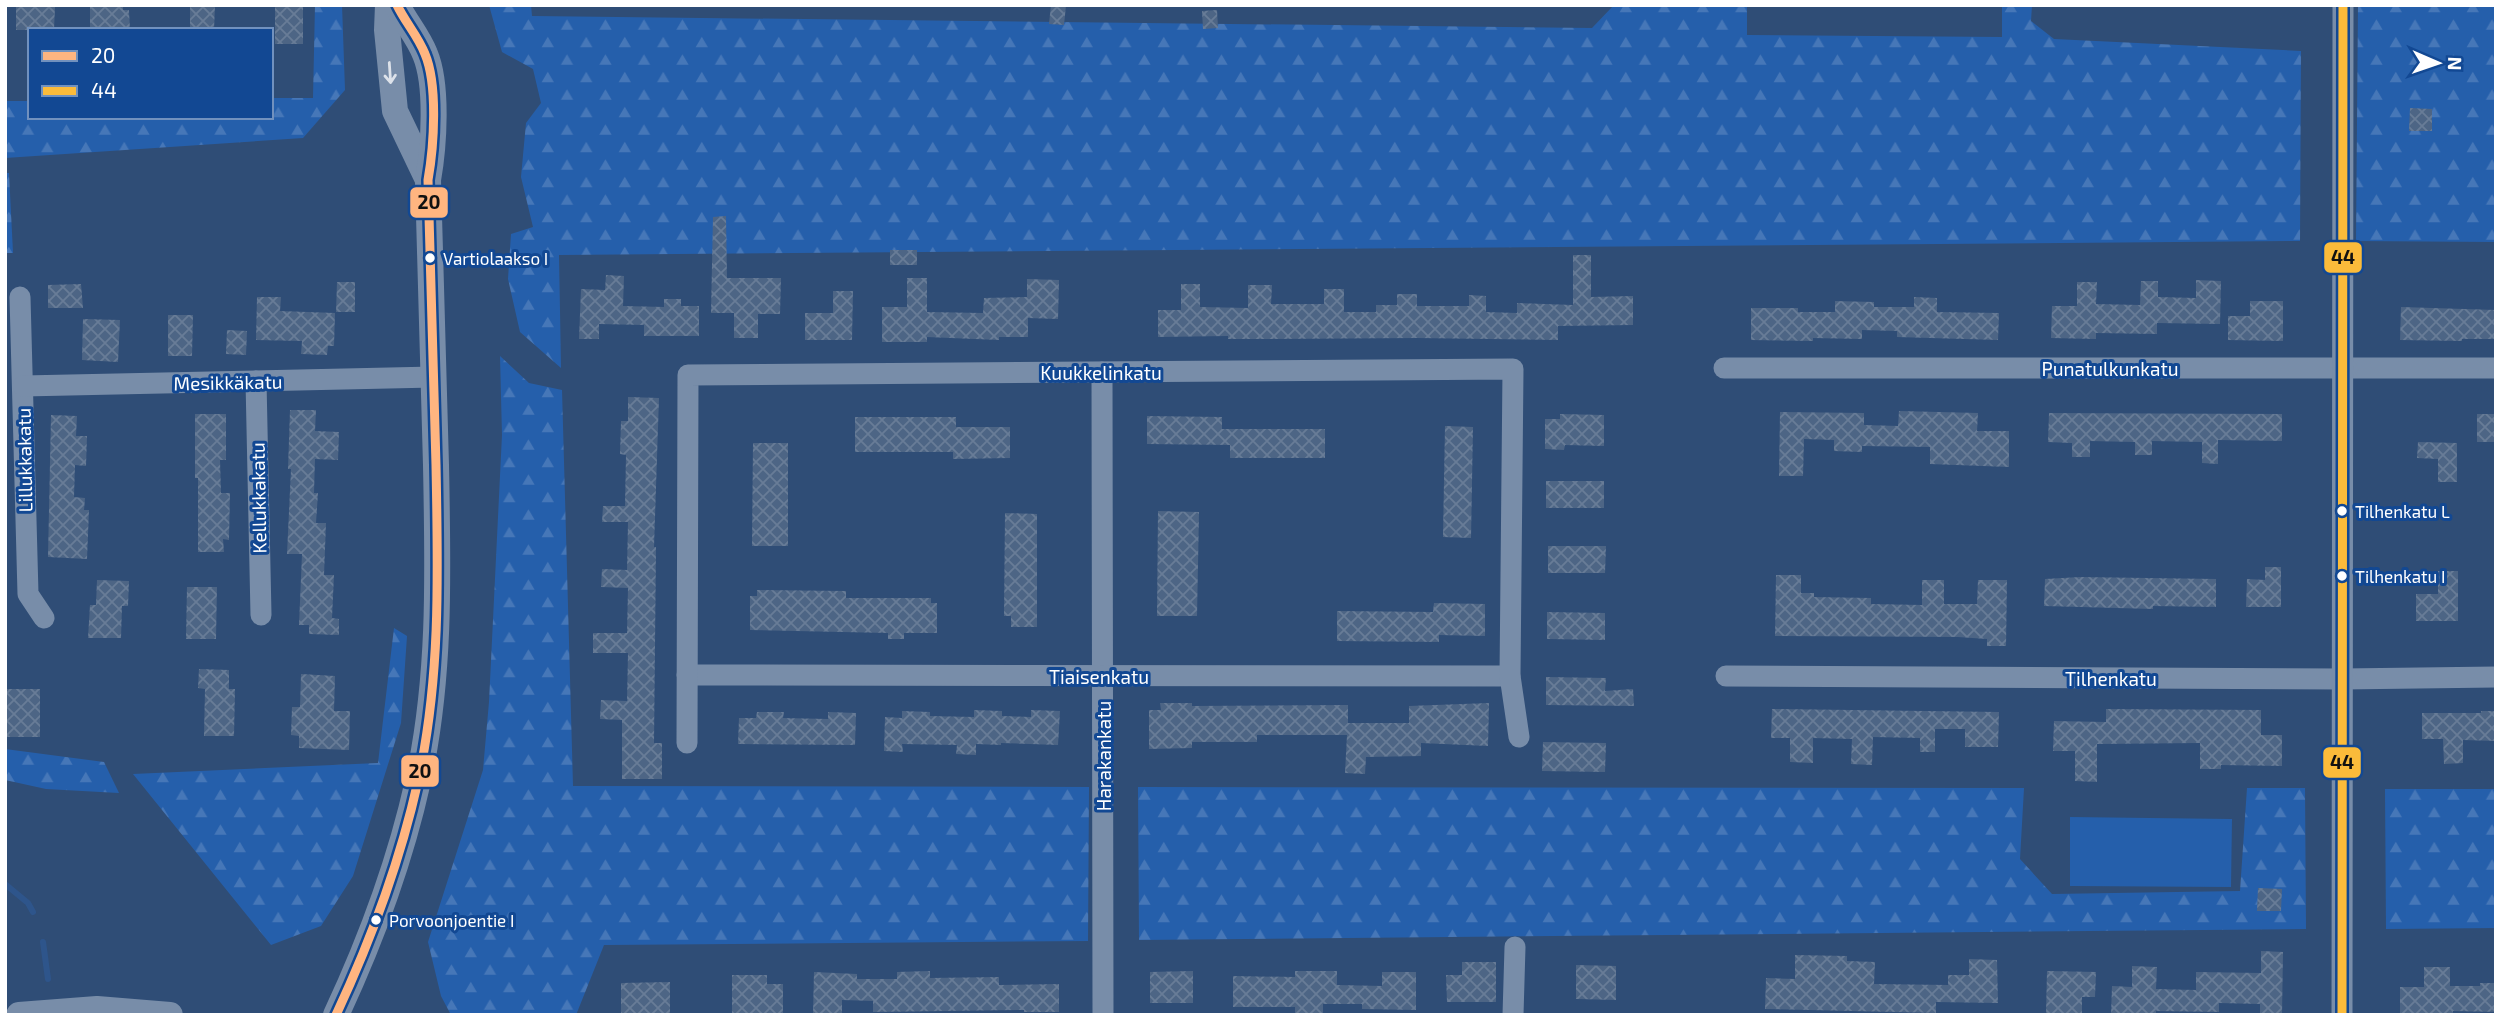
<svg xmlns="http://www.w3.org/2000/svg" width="2501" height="1020" font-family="'Exo 2',sans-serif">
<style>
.forest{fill:url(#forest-firs)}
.garden{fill:#255fab}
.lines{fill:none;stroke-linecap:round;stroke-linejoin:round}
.stream{stroke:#2e558b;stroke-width:6}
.building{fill:url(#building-cross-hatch)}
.minor{stroke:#788da9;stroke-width:21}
.tertiary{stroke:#788da9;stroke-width:26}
.bus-1-casing{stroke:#124893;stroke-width:14}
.bus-2-casing{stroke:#124893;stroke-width:14}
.bus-1{stroke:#ffb580;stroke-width:9}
.bus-2{stroke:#fbbb3a;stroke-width:9}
.oneway{stroke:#dde2ea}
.bus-dot{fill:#fff;stroke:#124893;stroke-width:2.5}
.labels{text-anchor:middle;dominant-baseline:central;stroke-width:6;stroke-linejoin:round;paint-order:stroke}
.bus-label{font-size:17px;fill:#fff;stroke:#124893;text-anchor:start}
.street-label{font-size:19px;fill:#fff;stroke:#124893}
.line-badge{stroke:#124893;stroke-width:2.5}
.pale-badge-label{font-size:19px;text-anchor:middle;font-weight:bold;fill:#111}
</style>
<defs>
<pattern id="forest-firs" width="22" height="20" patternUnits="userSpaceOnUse" patternTransform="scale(1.75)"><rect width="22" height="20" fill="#255fab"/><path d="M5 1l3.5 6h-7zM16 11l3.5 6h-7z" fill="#4677b8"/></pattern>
<pattern id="building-cross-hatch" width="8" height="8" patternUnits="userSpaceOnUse" patternTransform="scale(1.75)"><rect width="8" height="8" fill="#4d6585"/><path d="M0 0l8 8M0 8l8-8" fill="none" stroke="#687c97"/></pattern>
</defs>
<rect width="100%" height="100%" fill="#2f4d76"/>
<g class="forest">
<polygon points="315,5 342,5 345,90 303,138 5,158 5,101 30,101 30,117 271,117 271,98 313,98"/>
<polygon points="489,5 531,5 532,16 1592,28 1614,5 1747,5 1747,35 2002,37 2002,5 2032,5 2031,21 2054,39 2301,51 2300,241 559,255 561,368 520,332 508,279 511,234 533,227 521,177 526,123 541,103 533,69 502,52"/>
<polygon points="2358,5 2496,5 2496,242 2356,241"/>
<polygon points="5,173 9,173 13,253 5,253"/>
<polygon points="500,356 529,383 562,390 573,786 1089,787 1088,941 604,945 576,1015 451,1015 441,996 428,942 483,770 489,702 502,435"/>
<polygon points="394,628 407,636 401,723 353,876 321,926 271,945 133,774 378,763"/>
<polygon points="5,749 104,762 119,793 46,789 5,780"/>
<polygon points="1138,787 2024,788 2020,859 2052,894 2240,891 2247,788 2305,788 2306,929 1139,940"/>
<polygon points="2385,789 2496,789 2496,928 2386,929"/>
</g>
<polygon class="garden" points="2070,817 2232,819 2231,887 2070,886"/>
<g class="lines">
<g class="stream">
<polyline points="5,884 28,903 33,912"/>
<polyline points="43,942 48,979"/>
</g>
</g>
<g class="building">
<polygon points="51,5 51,7 55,7 54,30 16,30 16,6"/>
<polygon points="90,5 123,5 123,10 129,10 130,30 90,30"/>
<polygon points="190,5 215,5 214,30 190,30"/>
<rect x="275" y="5" width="28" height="39"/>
<polygon points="1051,5 1066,5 1064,25 1049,24"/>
<polygon points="1217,10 1218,28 1203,29 1202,11"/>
<polygon points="2410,108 2432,109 2432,131 2409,131"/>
<polygon points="726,216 727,278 781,278 780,314 758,314 758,338 734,338 734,313 711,313 713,217"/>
<rect x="890" y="250" width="27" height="15"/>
<polygon points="1573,255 1591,255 1591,297 1633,296 1633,325 1558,326 1558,340 1417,338 1271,339 1228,339 1228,336 1158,337 1158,310 1181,310 1181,284 1200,284 1200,307 1248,308 1248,285 1272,285 1271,304 1324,304 1324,289 1344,289 1344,312 1376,312 1376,305 1397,305 1397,294 1417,294 1417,306 1469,306 1469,295 1486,296 1486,312 1517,313 1517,303 1573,305"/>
<polygon points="606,275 624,276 623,306 664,307 664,299 681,299 681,306 699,306 699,336 644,336 644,325 599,324 599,339 579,339 581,289 605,290"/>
<polygon points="907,278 927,278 927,312 983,313 984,298 1027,297 1027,279 1059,280 1058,319 1028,318 1028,337 999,337 999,340 927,337 927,342 882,342 882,307 907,307"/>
<polygon points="2196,280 2221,281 2220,324 2157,323 2157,334 2096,333 2096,339 2051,338 2052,306 2077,306 2077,282 2097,282 2096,304 2140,305 2141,281 2158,281 2158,297 2196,298"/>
<polygon points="337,282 355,282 355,312 336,312"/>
<polygon points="81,284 83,308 48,308 48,285"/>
<polygon points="833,291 853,291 852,340 805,340 805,313 833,313"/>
<polygon points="257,297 281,297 280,311 335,313 334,346 328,346 327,355 301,354 302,341 256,340"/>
<polygon points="1914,297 1937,298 1937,312 1999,313 1998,340 1897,337 1897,331 1862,330 1862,339 1813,338 1813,341 1751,340 1751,308 1798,308 1798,312 1835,312 1835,301 1874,302 1874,307 1914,307"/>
<polygon points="2250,301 2283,301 2283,341 2228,340 2228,316 2250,316"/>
<polygon points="2401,307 2496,310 2496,339 2462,339 2462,341 2400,340"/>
<polygon points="168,315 193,315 192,356 168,356"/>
<polygon points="83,319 120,320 118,362 82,360"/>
<polygon points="227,330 247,331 246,355 226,354"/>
<polygon points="628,397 659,398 654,547 656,547 654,743 662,743 662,779 622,779 622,720 600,719 601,700 627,701 628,653 593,653 593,633 627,633 628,588 601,587 602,569 627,570 628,522 602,522 603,506 625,506 626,455 620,454 621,421 628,421"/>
<polygon points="290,410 316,410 315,431 339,432 338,460 315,459 314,493 318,493 316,523 326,523 324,575 334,575 332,618 339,619 339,635 309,634 309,625 299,625 302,554 287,554 291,469 288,469"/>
<polygon points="1899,411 1978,413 1977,431 2009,431 2009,467 1930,464 1930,447 1862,446 1862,452 1834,451 1834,440 1804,439 1803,476 1779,476 1780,412 1864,413 1864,425 1898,426"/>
<polygon points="2049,413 2282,414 2282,441 2218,440 2218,464 2202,463 2202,442 2152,441 2152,455 2135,455 2135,442 2090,441 2090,457 2072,457 2072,443 2048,442"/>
<polygon points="195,414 226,414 226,460 220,460 221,493 230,493 229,540 223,539 224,552 198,552 198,478 195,478"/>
<polygon points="1560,414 1604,415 1604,446 1565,445 1564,450 1545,449 1545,419 1560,419"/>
<rect x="2477" y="414" width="19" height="28"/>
<polygon points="51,415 77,416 76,436 87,436 86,466 75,465 74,497 85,498 84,510 89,510 87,559 48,557"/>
<polygon points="1147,416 1222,417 1222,429 1325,429 1325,458 1230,458 1230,445 1147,444"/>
<polygon points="855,417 956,417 956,427 1010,427 1010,458 953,459 953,452 855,452"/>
<polygon points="1445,426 1473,427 1471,538 1443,537"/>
<polygon points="2418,442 2457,443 2457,482 2438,482 2438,459 2417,458"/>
<polygon points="753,443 788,443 788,546 752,546"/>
<rect x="1546" y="481" width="58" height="27"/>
<polygon points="1158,511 1199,512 1197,616 1157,616"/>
<polygon points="1005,513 1037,514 1037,627 1011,627 1011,616 1004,616"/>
<polygon points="1548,546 1606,546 1605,573 1548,573"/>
<polygon points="2265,567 2281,567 2281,607 2246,607 2247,579 2265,580"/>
<polygon points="2438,571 2458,571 2458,621 2416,621 2416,594 2438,594"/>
<polygon points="1776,575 1801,575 1801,593 1814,593 1814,597 1871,598 1871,604 1922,605 1922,580 1944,580 1944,604 1977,604 1978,580 2007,580 2006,646 1987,646 1987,639 1958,637 1775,636"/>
<polygon points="2080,577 2216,579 2216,607 2153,606 2153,609 2044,606 2045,579"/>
<polygon points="97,580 129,581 128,606 122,606 121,638 88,638 90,605 96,605"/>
<polygon points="187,587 217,587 216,639 186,639"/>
<polygon points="757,590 846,591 846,598 931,598 931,603 937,603 937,633 904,633 904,639 888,639 888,633 750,630 750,596 757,596"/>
<polygon points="1434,603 1485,604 1485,636 1439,635 1439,642 1337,641 1337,611 1433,612"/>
<polygon points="1547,612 1605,613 1605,640 1547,639"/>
<polygon points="199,669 229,670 229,689 235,689 234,736 204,736 205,689 198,688"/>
<polygon points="301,674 335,676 334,711 350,711 349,750 299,748 299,736 291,735 292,707 300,707"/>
<polygon points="1546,677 1606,678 1605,691 1633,689 1634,706 1546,705"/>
<rect x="5" y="689" width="35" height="48"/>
<polygon points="1160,703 1192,703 1192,706 1348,705 1348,723 1409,723 1409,706 1489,703 1488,746 1421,743 1421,756 1366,757 1365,774 1345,773 1347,735 1257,735 1257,742 1192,742 1192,748 1149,749 1149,710 1161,710"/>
<polygon points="1772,709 1999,712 1998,747 1965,747 1965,729 1935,729 1935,752 1920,752 1920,738 1873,737 1872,765 1851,764 1852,739 1813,738 1813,763 1790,762 1790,738 1771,738"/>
<polygon points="2106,709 2261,710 2261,735 2282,735 2282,766 2221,765 2221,769 2200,769 2200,743 2097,744 2097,782 2075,781 2075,751 2053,751 2054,721 2106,722"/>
<polygon points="974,710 1002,711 1002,716 1031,717 1031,710 1060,711 1058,745 1001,743 1001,745 976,744 976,755 956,754 957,745 902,744 903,752 884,751 885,717 902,718 902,711 930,712 930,716 974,717"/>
<polygon points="2481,711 2496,711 2496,741 2463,740 2463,763 2444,764 2443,739 2422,739 2422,713 2481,713"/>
<polygon points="757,712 784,712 783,718 828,719 828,712 856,713 855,745 738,744 739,718 756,718"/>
<polygon points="1543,742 1606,743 1605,772 1542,771"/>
<polygon points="2258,888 2282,889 2281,911 2257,911"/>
<polygon points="2261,951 2283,952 2282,1015 2260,1014 2260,1004 2219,1003 2219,1012 2156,1011 2156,1015 2111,1014 2112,986 2132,987 2132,966 2157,967 2156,989 2196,990 2196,972 2261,973"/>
<polygon points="1795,955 1847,956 1847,961 1875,962 1874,984 1948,985 1948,975 1969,975 1969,959 1997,960 1998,1003 1936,1002 1936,1013 1765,1009 1766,978 1795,979"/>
<polygon points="1462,962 1496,962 1496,1002 1447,1002 1446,975 1462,975"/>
<polygon points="1576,965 1616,966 1616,1000 1576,999"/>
<polygon points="2424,967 2450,967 2450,986 2480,986 2480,983 2496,983 2496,1012 2453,1011 2453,1014 2400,1014 2400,987 2424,987"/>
<polygon points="930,971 930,978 999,977 999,985 1059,984 1059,1012 1024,1012 1024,1010 873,1012 873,1001 842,1000 842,1015 813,1014 814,972 857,974 857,979 897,979 897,972"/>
<polygon points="1193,971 1193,1003 1150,1003 1150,972"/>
<polygon points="1295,971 1337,971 1337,985 1382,986 1382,972 1416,972 1416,1010 1362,1009 1362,1004 1323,1004 1323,1013 1295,1013 1295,1007 1233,1007 1233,976 1295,977"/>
<polygon points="2047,971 2096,972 2095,997 2082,997 2082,1015 2046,1014"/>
<polygon points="732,975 767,975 767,984 783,984 783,1013 732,1013"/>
<polygon points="670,982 670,1015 621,1015 621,983"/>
</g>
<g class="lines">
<g class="minor">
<polyline points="20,297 28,594 44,618"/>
<polyline points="1724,368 2496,368"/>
<polyline points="1102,372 1103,1015"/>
<polyline points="256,381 261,615"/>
<polyline points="23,386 434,377"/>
<polyline points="687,675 1510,676"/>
<polyline points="1726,676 2342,679 2496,677"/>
<polyline points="687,743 688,375 1513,369 1510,676 1519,737"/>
<polyline points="1513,1015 1515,947"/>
<polyline points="2342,1015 2343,5"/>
</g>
<g class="tertiary">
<polyline points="388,5 387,30 395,111 428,180"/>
<polyline points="19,1015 97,1009 170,1015"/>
<path d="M336 1015C371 940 400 862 418 781 441 677 438 571 436 465 434 370 431 275 428 180 434 146 438 85 425 54 418 36 405 22 397 5"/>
</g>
<g class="bus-1-casing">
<path id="bus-1" d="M336 1015C371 940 400 862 418 781 441 677 438 571 436 465 434 370 431 275 428 180 434 146 438 85 425 54 418 36 405 22 397 5"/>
</g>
<g class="bus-2-casing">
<polyline id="bus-2" points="2342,1015 2343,5"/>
</g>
<use href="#bus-1" class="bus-1"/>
<use href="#bus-2" class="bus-2"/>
</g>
<defs><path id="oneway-shaft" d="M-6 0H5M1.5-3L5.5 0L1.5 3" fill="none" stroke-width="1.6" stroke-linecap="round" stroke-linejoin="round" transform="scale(1.75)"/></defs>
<use class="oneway" href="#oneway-shaft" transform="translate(390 73) rotate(86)"/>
<g class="bus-dot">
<circle cx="430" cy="258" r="6"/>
<circle cx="2342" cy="511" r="6"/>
<circle cx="2342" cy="576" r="6"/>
<circle cx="376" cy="920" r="6"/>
</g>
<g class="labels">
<g class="bus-label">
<text x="443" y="258">Vartiolaakso I</text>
<text x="2355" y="511">Tilhenkatu L</text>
<text x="2355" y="576">Tilhenkatu I</text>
<text x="389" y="920">Porvoonjoentie I</text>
</g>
<g class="street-label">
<text x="2110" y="368">Punatulkunkatu</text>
<text x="1101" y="372">Kuukkelinkatu</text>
<text transform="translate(228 382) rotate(-1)">Mesikkäkatu</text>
<text transform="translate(24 460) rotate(-91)">Lillukkakatu</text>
<text transform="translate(258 498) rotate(-91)">Kellukkakatu</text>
<text x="1099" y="676">Tiaisenkatu</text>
<text x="2111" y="678">Tilhenkatu</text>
<text transform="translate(1103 756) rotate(-90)">Harakankatu</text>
</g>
</g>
<g class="line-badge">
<rect x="409" y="186" width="40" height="33" rx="7" fill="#ffb580"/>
<rect x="2323" y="241" width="40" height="33" rx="7" fill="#fbbb3a"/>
<rect x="2322" y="746" width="40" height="33" rx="7" fill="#fbbb3a"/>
<rect x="400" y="754" width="40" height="34" rx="7" fill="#ffb580"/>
</g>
<g class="pale-badge-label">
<text x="429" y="209">20</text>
<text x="2343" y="264">44</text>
<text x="2342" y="769">44</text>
<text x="420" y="778">20</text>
</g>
<rect width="2501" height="1020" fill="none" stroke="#ffffff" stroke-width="14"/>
<rect x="28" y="28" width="245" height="91" fill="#124893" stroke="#7191be" stroke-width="2"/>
<rect x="42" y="51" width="35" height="10" fill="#ffb580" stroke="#7191be" stroke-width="2"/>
<text x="91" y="63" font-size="21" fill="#ffffff">20</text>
<rect x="42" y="86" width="35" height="10" fill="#fbbb3a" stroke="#7191be" stroke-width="2"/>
<text x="91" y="98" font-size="21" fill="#ffffff">44</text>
<g transform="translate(2438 63) rotate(92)" stroke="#124893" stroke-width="5" paint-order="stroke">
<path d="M0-5L12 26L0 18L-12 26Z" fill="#ffffff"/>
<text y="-10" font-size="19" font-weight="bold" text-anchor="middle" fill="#ffffff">N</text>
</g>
</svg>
